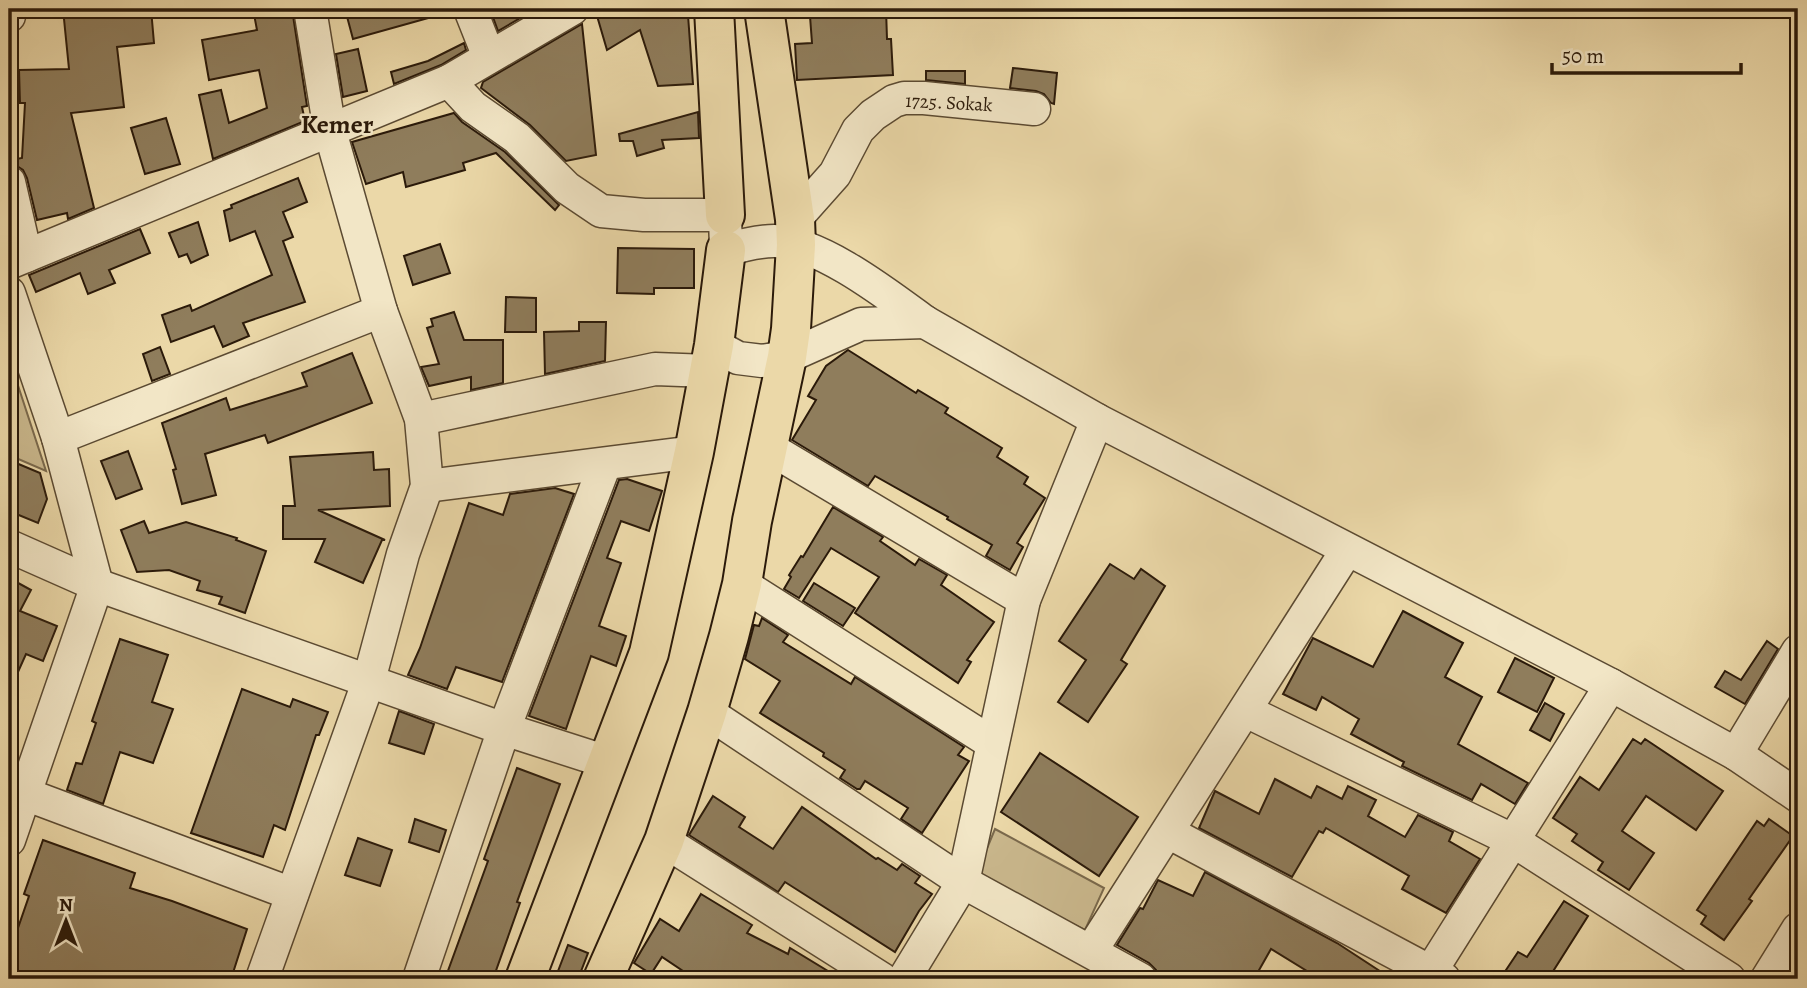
<svg xmlns="http://www.w3.org/2000/svg" width="1807" height="988" font-family="Alegreya,serif">
<style>
.green{fill:#cab88d;stroke:#7a694c;stroke-width:2}
.building{fill:#8f7d5c;stroke:#2b1a0a;stroke-width:2}
.lines{fill:none;stroke-linecap:round;stroke-linejoin:round}
.minor-casing{stroke:#5b4a32;stroke-width:35}
.major-casing{stroke:#2b1a0a;stroke-width:42}
.minor{stroke:#f2e6c6;stroke-width:32}
.major{stroke:#ebd8a8;stroke-width:38}
.labels{text-anchor:middle;dominant-baseline:central;stroke-width:5;stroke-linejoin:round;paint-order:stroke}
.street-label{font-size:19px;fill:#2b1a0a;stroke:#f2e6c6}
.district-label{font-size:26px;font-weight:bold;fill:#2b1a0a;stroke:#f2e6c6}
</style>
<rect width="100%" height="100%" fill="#ebd8a8"/>
<filter id="stains"><feTurbulence type="fractalNoise" baseFrequency=".00286" numOctaves="4"/><feColorMatrix values="0 0 0 0 .2 0 0 0 0 .09 0 0 0 0 .02 0 0 0 .5 -.17"/></filter>
<radialGradient id="worn" r=".72"><stop offset=".6" stop-color="#630" stop-opacity="0"/><stop offset="1" stop-color="#630" stop-opacity=".3"/></radialGradient>
<g class="green">
<polygon points="9,358 46,471 9,455"/>
<polygon points="995,829 1104,888 1085,930 976,875"/>
</g>
<g class="building">
<polygon points="63,9 151,9 154,43 117,47 124,107 71,113 94,208 68,219 67,213 37,220 27,178 23,170 17,166 16,159 22,158 25,103 20,103 19,70 69,69"/>
<polygon points="253,9 292,9 307,106 302,107 305,121 213,159 199,95 221,90 229,123 267,108 259,70 209,80 202,40 257,30"/>
<polygon points="345,9 438,9 439,15 353,39"/>
<polygon points="490,9 536,9 498,31"/>
<polygon points="595,9 684,9 688,15 693,84 658,86 640,30 607,50"/>
<polygon points="849,9 886,9 887,39 891,39 893,75 797,80 795,44 812,43 810,16 849,14"/>
<polygon points="582,24 596,155 566,161 530,125 481,88 483,82"/>
<polygon points="464,43 466,50 441,65 394,84 391,72 428,61"/>
<polygon points="358,49 367,91 343,97 336,54"/>
<polygon points="1013,68 1057,73 1054,104 1051,103 1044,94 1036,91 1010,88"/>
<polygon points="926,71 965,71 965,84 926,80"/>
<polygon points="698,112 699,138 662,140 664,148 637,156 633,141 620,141 619,134"/>
<polygon points="454,113 462,122 505,152 559,205 555,210 496,153 463,163 465,170 406,187 403,172 366,184 352,142"/>
<polygon points="166,118 180,164 145,174 131,128"/>
<polygon points="298,178 307,202 283,212 293,237 283,241 305,302 243,323 249,336 223,347 214,326 171,342 162,315 190,305 192,311 272,275 255,231 230,241 224,211 232,208 231,205"/>
<polygon points="198,222 208,255 191,263 187,254 179,257 169,233"/>
<polygon points="140,229 150,253 109,270 115,283 88,294 80,273 36,292 29,275"/>
<polygon points="440,244 450,273 413,285 404,256"/>
<polygon points="618,248 694,249 694,288 654,288 654,294 617,293"/>
<polygon points="506,297 536,298 536,332 505,332"/>
<polygon points="454,312 464,340 503,340 503,383 471,390 471,377 429,386 421,367 439,364 427,328 433,326 431,319"/>
<polygon points="579,322 606,322 605,361 545,374 544,332 579,331"/>
<polygon points="160,347 170,374 152,381 143,354"/>
<polygon points="848,350 916,393 918,390 948,408 945,413 1002,448 997,457 1028,477 1024,484 1045,498 1017,543 1023,547 1010,570 986,556 992,545 947,519 948,517 875,476 868,486 792,440 816,400 808,396 826,366"/>
<polygon points="352,353 372,403 268,443 265,435 205,454 216,495 182,504 173,470 176,469 162,423 226,398 230,410 307,386 302,373"/>
<polygon points="128,451 142,489 116,499 101,461"/>
<polygon points="373,452 374,470 389,469 390,506 318,510 385,540 382,540 363,583 315,562 325,539 283,539 283,506 295,506 290,457"/>
<polygon points="9,460 40,473 47,499 38,523 9,511"/>
<polygon points="627,479 662,491 649,531 621,521 607,558 621,563 599,626 626,636 616,666 591,656 566,729 529,716 619,480"/>
<polygon points="555,488 574,494 502,682 456,667 447,689 408,675 420,648 469,503 503,515 510,494"/>
<polygon points="833,507 883,537 880,541 915,565 919,559 947,575 941,585 994,622 967,660 971,662 958,683 855,613 879,577 831,548 799,598 784,589 791,577 789,575 801,556 803,557"/>
<polygon points="144,521 149,533 186,522 237,538 236,540 266,551 245,613 219,604 222,597 197,590 200,581 169,570 137,572 121,530"/>
<polygon points="1110,564 1134,579 1141,569 1165,586 1121,660 1127,664 1088,722 1058,702 1086,660 1059,641"/>
<polygon points="9,578 31,590 20,611 57,626 43,661 26,654 9,692"/>
<polygon points="814,583 855,608 843,626 803,601"/>
<polygon points="1403,611 1463,643 1445,677 1482,697 1458,744 1528,783 1515,804 1481,784 1472,800 1402,766 1404,762 1351,734 1359,719 1322,697 1316,710 1283,694 1313,638 1373,667"/>
<polygon points="762,618 788,635 783,642 851,684 855,677 964,747 958,755 969,761 922,833 901,819 908,808 865,781 860,789 857,789 840,778 845,770 823,756 824,753 760,713 780,681 745,659 754,625 759,626"/>
<polygon points="120,639 168,655 152,702 173,709 153,763 120,752 103,804 67,790 76,763 82,764 96,723 92,721"/>
<polygon points="1767,641 1778,649 1745,704 1715,687 1725,671 1741,680"/>
<polygon points="1515,658 1554,678 1537,712 1498,692"/>
<polygon points="242,689 290,707 293,699 328,712 319,735 316,735 285,830 274,825 263,857 191,833"/>
<polygon points="1545,703 1564,714 1550,741 1530,730"/>
<polygon points="399,711 434,724 424,754 389,743"/>
<polygon points="1633,739 1641,744 1645,739 1723,791 1696,830 1646,796 1622,831 1654,853 1629,890 1598,870 1603,862 1572,841 1577,834 1553,818 1580,777 1599,790"/>
<polygon points="1040,753 1138,817 1099,876 1001,812"/>
<polygon points="517,768 560,784 517,902 520,903 493,979 445,979 488,861 484,859"/>
<polygon points="1275,779 1311,798 1317,786 1342,799 1348,786 1376,800 1368,816 1405,837 1418,815 1453,832 1449,841 1480,859 1446,913 1402,889 1409,876 1326,828 1323,833 1319,831 1292,877 1199,828 1215,791 1259,814"/>
<polygon points="713,796 745,817 739,827 773,849 802,807 876,859 878,858 897,870 902,864 920,876 915,883 932,894 919,911 895,952 785,882 778,892 689,835"/>
<polygon points="415,819 446,830 439,852 409,842"/>
<polygon points="1769,819 1793,836 1749,899 1752,901 1724,940 1701,924 1706,916 1697,910 1757,821 1764,826"/>
<polygon points="358,838 392,850 380,886 345,875"/>
<polygon points="43,840 135,873 130,888 172,901 247,929 231,979 19,979 9,976 9,954 29,896 24,894"/>
<polygon points="1205,872 1337,943 1392,979 1320,979 1271,949 1254,979 1158,979 1156,970 1149,963 1117,945 1140,908 1143,909 1158,880 1193,896"/>
<polygon points="701,894 752,925 747,933 788,954 790,948 841,979 695,979 662,957 651,974 634,963 660,919 679,931"/>
<polygon points="1564,901 1588,916 1552,973 1561,979 1500,979 1518,952 1527,957"/>
<polygon points="568,945 588,953 578,979 555,979"/>
</g>
<g class="lines">
<g class="minor-casing">
<g id="minor">
<polyline points="470,9 489,57"/>
<polyline points="9,16 9,9"/>
<path d="M449 81 473 107 517 138 567 188 601 211 644 215H725L726 250C742 245 757 241 774 241 820 242 888 295 925 322L861 324 787 357 762 361 738 358 714 345"/>
<polyline points="9,182 26,256"/>
<polyline points="795,219 835,174 858,130 873,115 894,101 904,98 924,98 1034,109"/>
<polyline points="9,263 449,81 572,9"/>
<polyline points="9,293 58,438 97,585 9,840"/>
<polyline points="925,322 1097,420 1611,685 1736,754 1798,796"/>
<polyline points="421,419 655,369 709,371"/>
<polyline points="58,438 381,311"/>
<polyline points="769,448 1024,600"/>
<polyline points="427,486 694,452"/>
<polyline points="9,546 97,585 504,729 607,762"/>
<polyline points="742,584 992,743"/>
<polyline points="1246,711 1512,840 1729,979"/>
<polyline points="707,712 963,882 1140,979"/>
<polyline points="1736,754 1798,651"/>
<polyline points="9,788 292,894"/>
<polyline points="1168,832 1444,979"/>
<polyline points="664,841 882,979"/>
<polyline points="1091,951 1347,550"/>
<polyline points="262,979 369,680 403,554 427,486 421,419 381,311 330,131 310,9"/>
<polyline points="419,979 504,729 605,464"/>
<polyline points="904,979 963,882 1024,600 1097,420"/>
<polyline points="1426,979 1611,685"/>
<polyline points="1767,979 1798,929"/>
</g>
</g>
<g class="major-casing">
<g id="major">
<polyline points="714,9 725,215"/>
<polyline points="525,979 649,653 694,452 714,345 726,250"/>
<polyline points="603,979 664,841 707,712 729,636 742,584 752,521 787,357 791,329 796,245 795,219 764,9"/>
</g>
</g>
<use href="#minor" class="minor"/>
<use href="#major" class="major"/>
</g>
<g class="labels">
<g class="street-label">
<text transform="translate(949 103) rotate(3)">1725. Sokak</text>
</g>
<g class="district-label">
<text x="337" y="124">Kemer</text>
</g>
</g>
<rect width="1807" height="988" fill="none" stroke="#ebd8a8" stroke-width="35"/>
<rect x="10" y="10" width="1786" height="967" fill="none" stroke="#2b1a0a" stroke-width="3.5"/>
<rect x="18" y="18" width="1772" height="953" fill="none" stroke="#2b1a0a" stroke-width="2"/>
<g transform="translate(66 921)" stroke="#f2e6c6" stroke-width="5" paint-order="stroke">
<path d="M0-5L12 26L0 18L-12 26Z" fill="#2b1a0a"/>
<text y="-10" font-size="19" font-weight="bold" text-anchor="middle" fill="#2b1a0a">N</text>
</g>
<path d="M1552 63v10h189v-10" fill="none" stroke="#2b1a0a" stroke-width="3.5"/>
<text x="1562" y="63" font-size="21" fill="#2b1a0a" stroke="#f2e6c6" stroke-width="5" paint-order="stroke">50 m</text>
<rect width="100%" height="100%" filter="url(#stains)"/>
<rect width="100%" height="100%" fill="url(#worn)"/>
</svg>
